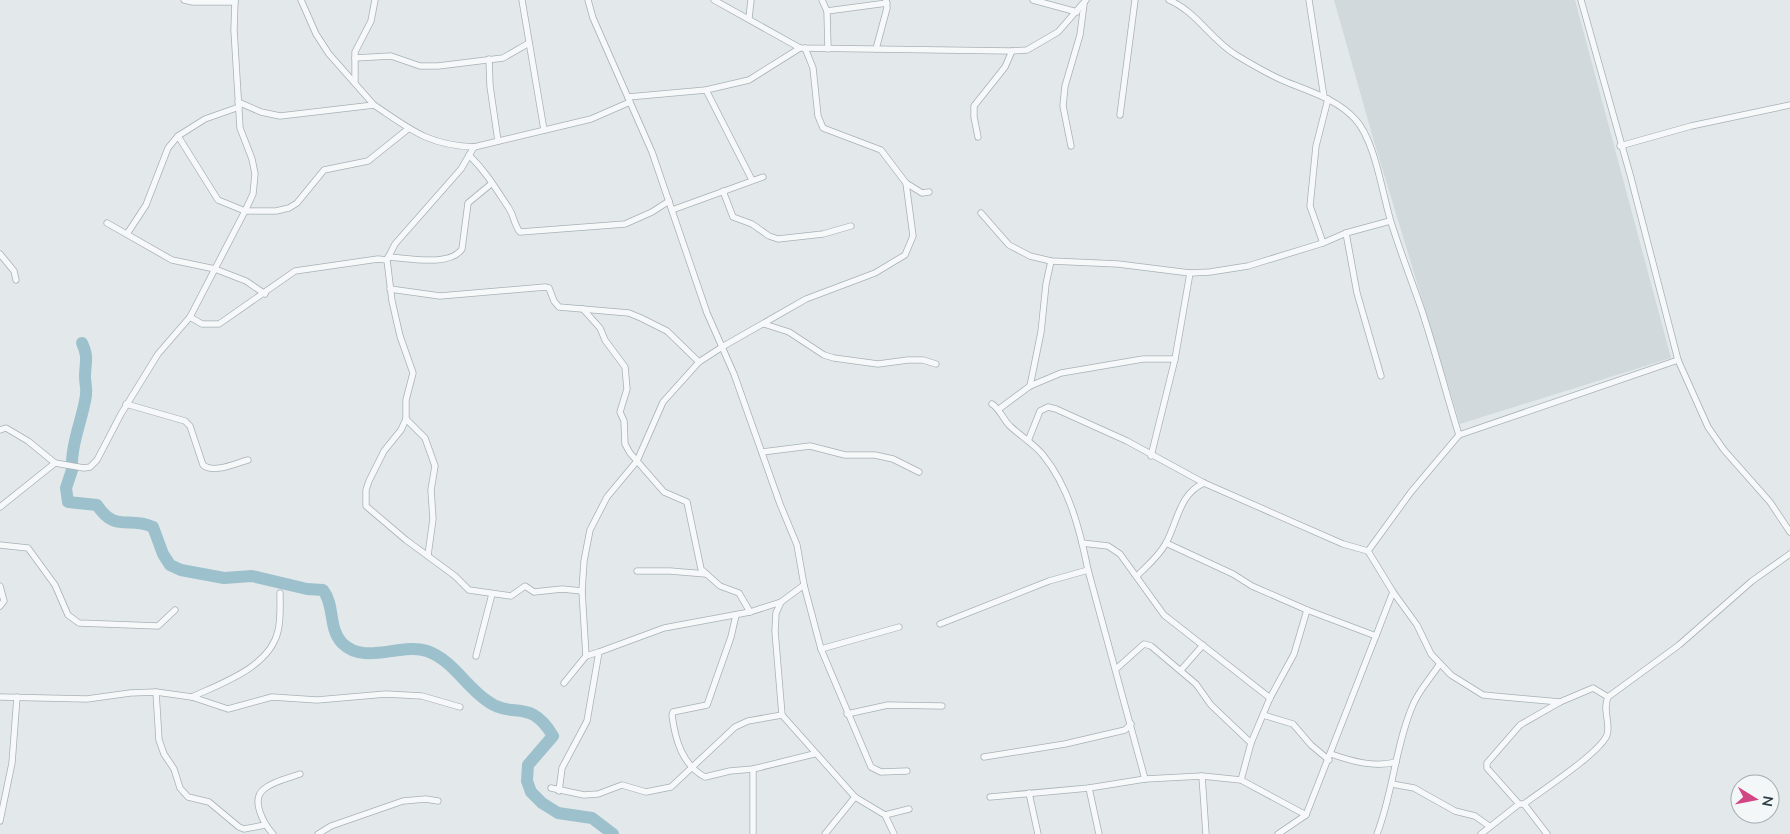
<svg xmlns="http://www.w3.org/2000/svg" width="1790" height="834" font-family="'Nunito Sans',sans-serif">
<style>
.built{fill:#d1d9dd}
.lines{fill:none;stroke-linecap:round;stroke-linejoin:round}
.river{stroke:#9dc1cc;stroke-width:12}
.minor-casing{stroke:#a8b1b6;stroke-width:7}
.minor{stroke:#f6f8f9;stroke-width:5.5}
</style>
<rect width="100%" height="100%" fill="#e3e9eb"/>
<polygon class="built" points="1334,0 1575,0 1671,358 1460,424 1373,138"/>
<g class="lines">
<g class="river">
<path d="M72 463C72 440 83 418 86 395 87 388 85 383 85 377 85 362 89 358 82 343"/>
<path d="M72 470 66 488 68 502 97 505C115 533 129 516 153 527L163 554 170 565 181 570 224 578 252 576 307 589 323 590C335 605 328 628 342 643 365 666 401 642 427 651 451 659 466 686 486 700 513 721 529 696 553 736L528 765 527 781 531 792 542 803 558 813 592 818 613 834"/>
</g>
<g class="minor-casing">
<g id="minor">
<polyline points="184,0 193,2 235,2"/>
<polyline points="301,0 316,34 329,54 374,105"/>
<polyline points="522,0 544,130"/>
<polyline points="588,0 593,18 652,152 707,313 734,374 780,504 797,545 804,585 781,602 776,613 775,631 782,715 855,797 885,815 894,834"/>
<polyline points="714,0 800,48 1012,51 1027,50 1058,32 1086,0"/>
<polyline points="822,0 827,11 828,49"/>
<polyline points="1033,0 1077,12"/>
<path d="M1169 0C1197 12 1210 39 1236 55 1251 64 1266 73 1282 80 1307 91 1336 98 1355 119 1375 140 1382 193 1391 222 1400 251 1411 279 1421 308 1435 350 1446 393 1459 435"/>
<polyline points="1309,0 1324,97"/>
<polyline points="1581,0 1631,178 1678,360 1708,427 1724,450 1770,502 1790,532"/>
<polyline points="827,11 887,3"/>
<polyline points="749,18 751,0"/>
<polyline points="805,48 813,68 818,116 823,128 881,150 906,183 922,193 929,192"/>
<polyline points="876,49 887,8 886,0"/>
<polyline points="355,58 391,56 420,66 438,66 503,58 529,43"/>
<polyline points="489,59 490,86 498,141"/>
<polyline points="355,81 355,52 371,21 375,0"/>
<polyline points="706,90 752,180"/>
<polyline points="628,97 706,90 749,80 800,48"/>
<path d="M238 102 261 112 280 116 374 105C410 129 427 145 474 147L591 119 630 102"/>
<polyline points="1120,115 1135,0"/>
<polyline points="178,136 218,200 245,211 276,211 289,208 297,203 324,170 368,161 408,129"/>
<polyline points="978,137 974,117 974,106 1005,67 1012,51"/>
<polyline points="1071,146 1063,106 1065,86 1080,35 1084,4"/>
<polyline points="1620,146 1691,126 1790,105"/>
<polyline points="474,147 461,169 395,244 387,260 392,301 400,336 413,373 406,400 406,419 401,430 384,451 369,481 366,490 366,506 406,540 455,576 469,590 511,596 525,586 534,592 562,589 582,591"/>
<path d="M469 155C486 172 495 187 508 207 514 215 514 225 520 232L625 224 652 212 669 201"/>
<polyline points="723,191 733,217 752,224 769,236 778,239 823,234 851,226"/>
<polyline points="672,210 763,177"/>
<polyline points="981,213 1009,245 1030,256 1051,261 1118,264 1190,273 1210,272 1248,266 1323,243 1346,233 1390,221"/>
<polyline points="107,223 172,260 215,269 246,281 265,294"/>
<polyline points="1346,233 1357,293 1381,376"/>
<polyline points="127,234 146,205 168,148 178,136 205,119 239,107"/>
<polyline points="1323,243 1310,206 1316,146 1328,99"/>
<polyline points="0,254 14,271 16,280"/>
<path d="M388 257C408 258 450 267 462 249L468 203 491 184"/>
<polyline points="390,289 440,296 545,287 549,288 554,301 559,307 629,313 641,318 667,331 699,362"/>
<polyline points="583,309 600,328 605,340 625,367 627,389 620,412 624,421 625,444 630,453 664,492 687,502 701,569 720,586 739,593 750,612"/>
<polyline points="190,317 202,324 219,324 295,271 378,259 387,260"/>
<polyline points="764,324 789,332 824,355 834,358 878,364 908,360 923,360 936,364"/>
<polyline points="1030,386 1041,332 1046,284 1051,261"/>
<path d="M126 404 185 421 190 426 203 465C214 474 236 463 248 460"/>
<path d="M992 404C1001 410 1003 420 1011 427 1022 437 1034 444 1043 455 1069 487 1080 530 1088 570L1145 779"/>
<polyline points="999,409 1030,386 1061,373 1143,359 1175,359"/>
<polyline points="406,419 425,438 435,466 431,490 433,519 428,555"/>
<polyline points="0,430 6,428 28,441 55,463"/>
<polyline points="1028,441 1040,411 1048,407 1056,409 1127,441 1204,483 1343,544 1368,551 1393,592 1417,625 1431,654 1451,675 1483,695 1560,702"/>
<polyline points="762,452 810,446 845,455 875,455 893,459 919,472"/>
<polyline points="1151,456 1175,359 1190,273"/>
<polyline points="0,507 55,463 84,468 90,467 97,460 121,414 158,354 190,317 245,211 253,194 255,174 252,159 240,128 234,30 235,0"/>
<polyline points="1082,543 1108,546 1120,554 1164,615 1270,698"/>
<polyline points="1166,543 1233,574 1252,586 1307,610 1376,636"/>
<polyline points="0,545 28,548 55,585 68,615 79,623 158,626 175,610"/>
<polyline points="1368,551 1411,492 1459,435 1678,360"/>
<polyline points="637,571 670,571 706,574"/>
<path d="M1138 575C1148 565 1159 556 1166 543 1178 521 1179 494 1204 483"/>
<polyline points="804,585 821,649 871,767 881,772 907,771"/>
<polyline points="0,586 4,601 0,606"/>
<path d="M736 615 731 637 707 705 673 712 672 715C675 739 682 765 705 777L730 771 753 769 814 754"/>
<polyline points="940,624 1049,581 1088,570"/>
<polyline points="821,649 899,627"/>
<polyline points="476,656 492,594"/>
<polyline points="586,656 582,591 584,561 590,530 607,497 637,461 663,402 699,362 722,347 806,299 875,273 905,255 913,236 906,183"/>
<polyline points="1116,669 1144,644 1151,646 1196,684 1211,705 1251,743"/>
<polyline points="1181,670 1203,645"/>
<polyline points="564,683 586,656 599,652"/>
<polyline points="156,692 159,740 164,754 174,769 180,788 188,797 209,802 239,827 244,829 265,825"/>
<polyline points="0,697 87,699 130,693 156,692 192,697 228,709 272,697 317,700 386,694 422,696 460,707"/>
<path d="M192 697C222 683 270 667 278 631 281 619 280 605 280 593"/>
<path d="M1608 697 1593 688 1560 702 1520 725 1487 763V768L1519 804H1524C1541 791 1600 753 1607 735 1611 723 1602 710 1608 697L1679 645 1752 581 1790 554"/>
<polyline points="847,714 888,705 942,706"/>
<polyline points="1263,715 1293,724 1311,745 1329,760"/>
<path d="M1331 754C1351 761 1375 768 1396 762"/>
<polyline points="984,757 1065,744 1125,730 1131,724"/>
<polyline points="1202,776 1206,834"/>
<polyline points="1241,780 1251,743 1270,698 1294,654 1307,610"/>
<polyline points="1392,784 1414,788 1455,811 1475,816 1489,826"/>
<polyline points="551,788 584,795 598,794 622,785 646,792 671,787 735,727 748,721 782,715"/>
<polyline points="1089,788 1099,834"/>
<polyline points="559,791 562,768 587,721 599,652 664,628 750,612 781,602"/>
<polyline points="1029,793 1038,834"/>
<polyline points="990,797 1089,788 1145,779 1202,776 1241,780 1306,815"/>
<polyline points="1524,804 1547,834"/>
<polyline points="885,815 909,809"/>
<polyline points="0,821 12,763 17,697"/>
<path d="M273 834C264 824 250 800 264 789 273 781 289 778 300 774"/>
<polyline points="318,834 331,826 403,801 426,799 438,801"/>
<polyline points="753,834 753,769"/>
<polyline points="825,834 855,797"/>
<polyline points="1278,834 1306,815 1393,592"/>
<path d="M1377 834C1393 793 1395 748 1412 707 1418 691 1430 679 1439 665"/>
<polyline points="1481,834 1519,804"/>
</g>
</g>
<use href="#minor" class="minor"/>
</g>
<g transform="translate(1755 799) rotate(100)"><circle r="24" fill="#f3f7f8" stroke="#a3acb0"/>
<path d="M0-4L9 19L0 12L-9 19Z" fill="#d24684"/>
<text y="-8" font-size="14" font-weight="bold" text-anchor="middle" fill="#2a3b44">N</text>
</g>
</svg>
